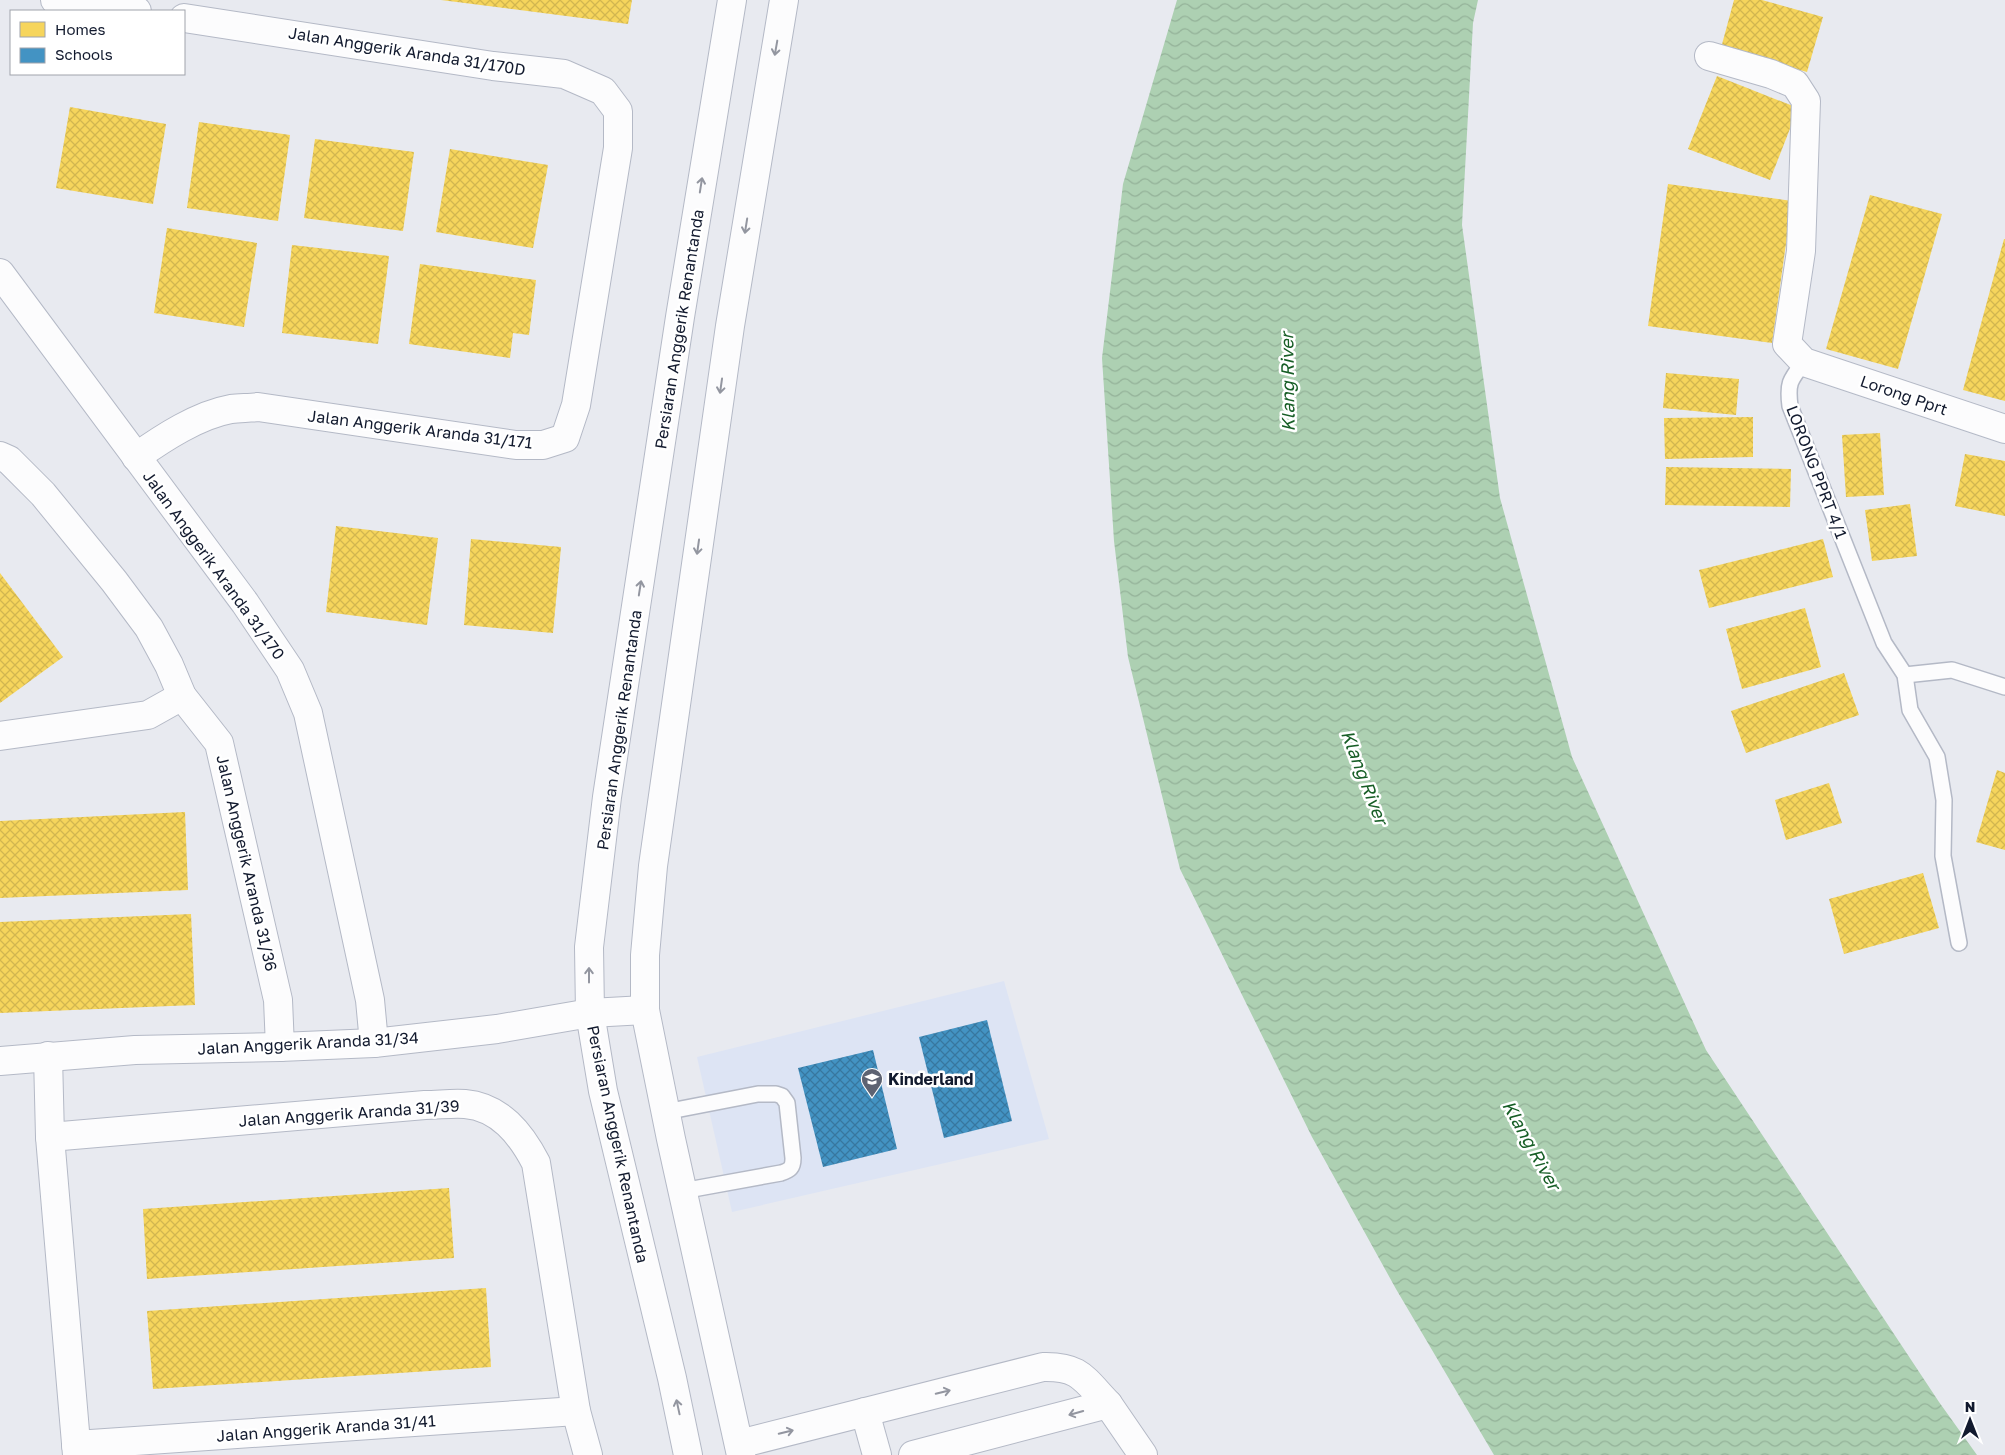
<svg xmlns="http://www.w3.org/2000/svg" width="2005" height="1455" font-family="'Golos Text',sans-serif">
<style>
.built{fill:#dde4f4}
.water{fill:url(#water-waves)}
.homes{fill:url(#homes-cross-hatch)}
.schools{fill:url(#schools-cross-hatch)}
.lines{fill:none;stroke-linecap:round;stroke-linejoin:round}
.lane-casing{stroke:#b4b9c6;stroke-width:18}
.street-casing{stroke:#b4b9c6;stroke-width:30}
.secondary-casing{stroke:#b4b9c6;stroke-width:30}
.lane{stroke:#fcfcfd;stroke-width:15}
.street{stroke:#fcfcfd;stroke-width:28}
.secondary{stroke:#fcfcfd;stroke-width:28}
.oneway{stroke:#9396a0}
.labels{text-anchor:middle;dominant-baseline:central;stroke-width:5;stroke-linejoin:round;paint-order:stroke}
.street-label{font-size:16px;fill:#121a2e;stroke:#fff}
.poi-label{font-size:16px;font-weight:bold;fill:#121a2e;stroke:#fff;text-anchor:start}
.water-label{font-size:18px;font-style:italic;fill:#175e26;stroke:#fff}
</style>
<defs>
<pattern id="water-waves" width="16" height="10" patternUnits="userSpaceOnUse" patternTransform="scale(1.25)"><rect width="16" height="10" fill="#add0b2"/><path d="M0 5q4-4 8 0t8 0" fill="none" stroke="#94b299"/></pattern>
<pattern id="homes-cross-hatch" width="8" height="8" patternUnits="userSpaceOnUse" patternTransform="scale(1.25)"><rect width="8" height="8" fill="#f6d55c"/><path d="M0 0l8 8M0 8l8-8" fill="none" stroke="#d2b650"/></pattern>
<pattern id="schools-cross-hatch" width="8" height="8" patternUnits="userSpaceOnUse" patternTransform="scale(1.25)"><rect width="8" height="8" fill="#4393c3"/><path d="M0 0l8 8M0 8l8-8" fill="none" stroke="#37779f"/></pattern>
</defs>
<rect width="100%" height="100%" fill="#e8eaf0"/>
<polygon class="built" points="1004,981 1049,1139 732,1212 697,1057"/>
<polygon class="water" points="1177,0 1478,0 1473,23 1462,225 1500,498 1572,757 1706,1050 1939,1402 1977,1455 1494,1455 1396,1289 1312,1137 1180,869 1128,657 1114,541 1102,358 1123,184"/>
<g class="homes">
<polygon points="441,0 632,0 628,24"/>
<polygon points="1734,0 1762,0 1823,17 1807,72 1721,48"/>
<polygon points="1717,76 1798,108 1770,180 1688,149"/>
<polygon points="70,107 166,124 153,204 56,188"/>
<polygon points="199,122 290,135 278,221 187,208"/>
<polygon points="315,139 414,152 403,231 304,218"/>
<polygon points="450,149 548,165 533,248 436,232"/>
<polygon points="1668,184 1792,201 1772,343 1648,326"/>
<polygon points="1870,195 1942,214 1898,369 1826,349"/>
<polygon points="167,228 257,243 244,327 154,313"/>
<polygon points="2004,239 2005,239 2005,401 1963,390"/>
<polygon points="292,245 389,256 378,344 282,333"/>
<polygon points="420,264 536,280 529,335 513,333 510,358 409,344"/>
<polygon points="1666,373 1739,379 1736,415 1663,408"/>
<polygon points="1753,417 1753,457 1665,459 1664,418"/>
<polygon points="1880,433 1884,495 1846,497 1842,435"/>
<polygon points="1965,454 2005,461 2005,516 1955,506"/>
<polygon points="1666,467 1791,469 1790,507 1665,505"/>
<polygon points="1910,504 1917,556 1872,561 1865,510"/>
<polygon points="336,526 438,538 427,625 326,612"/>
<polygon points="471,539 561,547 553,633 464,625"/>
<polygon points="1823,539 1833,577 1709,608 1699,570"/>
<polygon points="0,573 63,657 0,703"/>
<polygon points="1805,608 1821,667 1742,689 1726,629"/>
<polygon points="1844,673 1859,715 1746,753 1731,711"/>
<polygon points="1997,770 2005,773 2005,850 1976,842"/>
<polygon points="1829,783 1842,823 1786,840 1775,800"/>
<polygon points="185,812 188,890 0,898 0,821"/>
<polygon points="1923,873 1939,928 1844,954 1829,899"/>
<polygon points="191,914 195,1005 0,1013 0,922"/>
<polygon points="449,1188 454,1258 147,1279 143,1209"/>
<polygon points="486,1288 491,1367 153,1389 147,1311"/>
</g>
<g class="schools">
<polygon points="987,1020 1012,1121 944,1138 919,1037"/>
<polygon points="873,1050 897,1149 823,1167 798,1068"/>
</g>
<g class="lines">
<g class="lane-casing">
<g id="lane">
<path d="M1804 362C1790 380 1787 383 1790 406L1884 643 1905 675 1910 710 1937 757 1944 800 1943 856 1959 943"/>
<polyline points="1905,675 1952,670 2005,687"/>
<path d="M665 1112 758 1094H776L782 1096 787 1103 793 1158C793 1168 790 1170 781 1173L682 1191"/>
</g>
</g>
<g class="street-casing">
<g id="street">
<polyline points="55,0 137,11"/>
<polyline points="1709,56 1771,74 1795,84 1806,101 1801,251 1787,344 1804,362 2005,429"/>
<polyline points="0,273 245,603 290,670 308,713 370,1000 374,1043"/>
<polyline points="0,456 9,460 43,494 114,581 149,628 169,665 182,696 219,743 278,1000 280,1047"/>
<path d="M136 457C163 438 198 415 231 409 240 408 249 408 258 407L516 445H543L565 438 576 405 618 148V111L603 91 564 74 493 66 184 18"/>
<polyline points="0,736 148,715 182,696"/>
<polyline points="48,1056 50,1137 77,1455"/>
<polyline points="0,1061 135,1050 280,1047 374,1043 497,1029 590,1013 645,1010"/>
<path d="M50 1137 425 1105C438 1105 452 1103 465 1104 500 1107 521 1134 536 1163L576 1411 588 1455"/>
<polyline points="1108,1404 1143,1455"/>
<polyline points="865,1412 877,1455"/>
<path d="M739 1444 1043 1367C1080 1366 1084 1379 1108 1404L913 1455"/>
<polyline points="76,1445 576,1411"/>
</g>
</g>
<g class="secondary-casing">
<g id="secondary">
<polyline points="688,1455 672,1378 603,1091 590,1013 589,947 607,797 680,317 732,0"/>
<polyline points="741,1455 671,1139 645,1010 645,955 653,866 730,326 784,0"/>
</g>
</g>
<use href="#lane" class="lane"/>
<use href="#street" class="street"/>
<use href="#secondary" class="secondary"/>
</g>
<defs><path id="oneway-shaft" d="M-6 0H5M1.5-3L5.5 0L1.5 3" fill="none" stroke-width="1.6" stroke-linecap="round" stroke-linejoin="round" transform="scale(1.25)"/></defs>
<g class="oneway">
<use href="#oneway-shaft" transform="translate(776 48) rotate(100)"/>
<use href="#oneway-shaft" transform="translate(701 185) rotate(-81)"/>
<use href="#oneway-shaft" transform="translate(746 226) rotate(99)"/>
<use href="#oneway-shaft" transform="translate(721 386) rotate(98)"/>
<use href="#oneway-shaft" transform="translate(698 547) rotate(98)"/>
<use href="#oneway-shaft" transform="translate(640 588) rotate(-81)"/>
<use href="#oneway-shaft" transform="translate(589 975) rotate(-90)"/>
<use href="#oneway-shaft" transform="translate(943 1392) rotate(-14)"/>
<use href="#oneway-shaft" transform="translate(678 1407) rotate(-102)"/>
<use href="#oneway-shaft" transform="translate(1076 1413) rotate(164)"/>
<use href="#oneway-shaft" transform="translate(786 1432) rotate(-14)"/>
</g>
<defs>
<g id="school-pin" transform="scale(1.125)"><path d="M0 17L-7.5 6A9.5 9.5 0 1 1 7.5 6Z" fill="#5d6372" stroke="#fff"/><path d="M0-5L7-2L0 1L-7-2ZM-4 1L0 2.5L4 1V4Q0 6-4 4Z" fill="#fff"/></g>
</defs>
<g fill-rule="evenodd">
<use href="#school-pin" x="872" y="1079"/>
</g>
<g class="labels">
<g class="street-label">
<text transform="translate(407 51) rotate(9)">Jalan Anggerik Aranda 31/170D</text>
<text transform="translate(679 329) rotate(-81)">Persiaran Anggerik Renantanda</text>
<text transform="translate(1904 395) rotate(19)">Lorong Pprt</text>
<text transform="translate(420 429) rotate(7)">Jalan Anggerik Aranda 31/171</text>
<text transform="translate(1817 472) rotate(69)">LORONG PPRT 4/1</text>
<text transform="translate(214 565) rotate(54)">Jalan Anggerik Aranda 31/170</text>
<text transform="translate(619 730) rotate(-82)">Persiaran Anggerik Renantanda</text>
<text transform="translate(247 863) rotate(77)">Jalan Anggerik Aranda 31/36</text>
<text transform="translate(308 1043) rotate(-3)">Jalan Anggerik Aranda 31/34</text>
<text transform="translate(349 1113) rotate(-4)">Jalan Anggerik Aranda 31/39</text>
<text transform="translate(618 1144) rotate(78)">Persiaran Anggerik Renantanda</text>
<text transform="translate(326 1428) rotate(-4)">Jalan Anggerik Aranda 31/41</text>
</g>
<g class="poi-label">
<text x="888" y="1079">Kinderland</text>
</g>
<g class="water-label">
<text transform="translate(1287 382) rotate(-91)">Klang River</text>
<text transform="translate(1365 777) rotate(69)">Klang River</text>
<text transform="translate(1532 1145) rotate(61)">Klang River</text>
</g>
</g>
<rect x="10" y="10" width="175" height="65" fill="#ffffff" stroke="#a0a3ab"/>
<rect x="20" y="22" width="25" height="15" fill="#f6d55c" stroke="#a0a3ab"/>
<text x="55" y="35" font-size="15" fill="#121a2e">Homes</text>
<rect x="20" y="48" width="25" height="15" fill="#4393c3" stroke="#a0a3ab"/>
<text x="55" y="60" font-size="15" fill="#121a2e">Schools</text>
<g transform="translate(1970 1420)" stroke="#ffffff" stroke-width="4" paint-order="stroke">
<path d="M0-4L9 19L0 12L-9 19Z" fill="#121a2e"/>
<text y="-8" font-size="14" font-weight="bold" text-anchor="middle" fill="#121a2e">N</text>
</g>
</svg>
